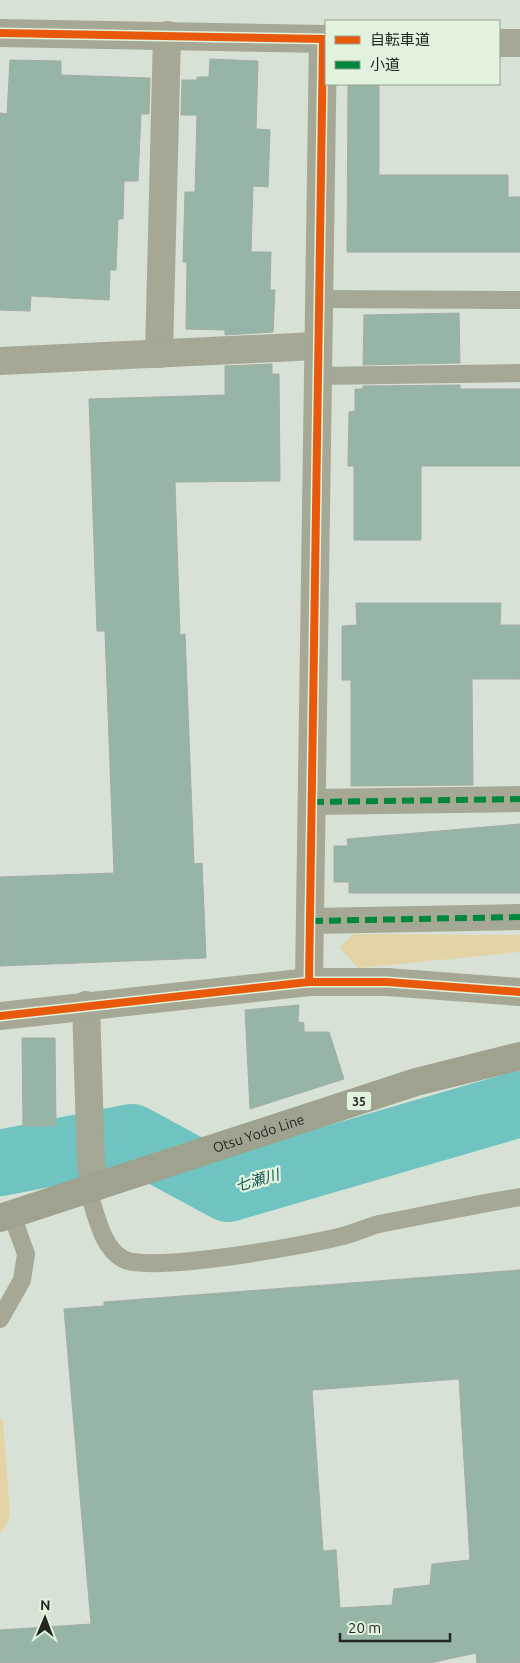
<svg xmlns="http://www.w3.org/2000/svg" width="520" height="1663" font-family="Ubuntu,'Noto Sans JP',sans-serif">
<style>
.green{fill:#e4d3a5}
.lines{fill:none;stroke-linecap:round;stroke-linejoin:round}
.river{stroke:#6fc4c1;stroke-width:66}
.building{fill:#97b5a7;stroke:#a3aca4;fill-rule:evenodd}
.service{stroke:#a4a894;stroke-width:18}
.pedestrian{stroke:#a4a894;stroke-width:26}
.minor{stroke:#a4a894;stroke-width:28}
.primary{stroke:#9ea28f;stroke-width:28}
.quiet{stroke:#00873e;stroke-width:6;stroke-dasharray:12 6;stroke-linecap:butt}
.cycleway-casing{stroke:#e2f3dd;stroke-width:11}
.cycleway{stroke:#e8590c;stroke-width:8}
.labels{text-anchor:middle;dominant-baseline:central;stroke-width:4.5;stroke-linejoin:round;paint-order:stroke}
.shield{fill:#e2f3dd;stroke:#5c6559;stroke-width:1}
.shield-label{font-size:12px;font-weight:bold;fill:#222820}
.street-label{font-size:14px;fill:#222820;stroke:#e2f3dd}
.water-label{font-size:15px;font-style:italic;fill:#0f5454;stroke:#e2f3dd}
</style>
<rect width="100%" height="100%" fill="#d8e1d5"/>
<g class="green">
<polygon points="354,934 520,935 520,952 358,968 339,947"/>
<polygon points="0,1417 3,1421 10,1514 7,1524 0,1533"/>
</g>
<g class="lines">
<polyline class="river" points="0,1163 132,1137 228,1189 520,1104"/>
</g>
<g class="building">
<polygon points="210,59 258,61 256,129 270,130 268,187 253,186 251,252 271,252 270,290 275,290 273,332 225,335 225,330 186,329 187,262 183,262 185,192 195,192 197,115 181,115 182,80 197,80 197,77 209,77"/>
<polygon points="10,60 61,61 61,75 150,78 149,114 141,114 138,181 124,181 123,219 118,219 116,270 110,270 109,300 31,296 30,311 0,310 0,113 7,114"/>
<polygon points="348,84 379,84 379,175 508,175 508,197 520,197 520,252 347,252"/>
<polygon points="459,313 460,363 363,365 364,315"/>
<polygon points="272,364 272,374 279,374 280,481 175,482 180,635 185,634 194,864 202,863 206,958 0,966 0,877 114,873 105,631 97,631 89,399 225,395 225,366"/>
<polygon points="460,385 460,389 520,389 520,466 421,466 421,540 354,540 354,466 348,466 349,412 355,411 355,389 363,389 363,386"/>
<polygon points="356,603 501,603 500,625 520,625 520,679 472,679 473,785 351,786 351,680 342,680 342,626 357,625"/>
<polygon points="520,824 520,893 349,893 349,882 334,882 334,846 348,846 347,839"/>
<polygon points="299,1005 298,1022 304,1023 304,1032 329,1032 344,1079 250,1109 245,1010"/>
<polygon points="22,1038 55,1038 56,1126 23,1126"/>
<path d="M520 1270V1663H477L476 1653 430 1663H0V1630L91 1624 64 1309 104 1306V1302ZM459 1379 470 1560 432 1564 430 1585 394 1589 392 1605 340 1608 336 1550 323 1551 312 1390Z"/>
</g>
<g class="lines">
<g class="service">
<polyline points="318,299 520,300"/>
<polyline points="316,376 520,373"/>
<path d="M88 1190C96 1213 101 1247 123 1259 150 1274 307 1245 343 1236 355 1233 367 1227 379 1224 426 1215 473 1205 520 1197"/>
<polyline points="0,1319 22,1280 26,1254 12,1215"/>
</g>
<g class="pedestrian">
<polyline points="312,802 520,799"/>
<polyline points="311,921 520,917"/>
</g>
<g class="minor">
<polyline points="0,33 326,39"/>
<polyline points="499,43 520,43"/>
<polyline points="159,354 167,35"/>
<polyline points="0,361 317,346"/>
<polyline points="309,982 323,39"/>
<polyline points="86,1005 91,1164 96,1187"/>
<polyline points="0,1016 309,982 387,982 520,992"/>
</g>
<path class="primary" id="s1" d="M0 1218 416 1082 520 1056"/>
<g class="quiet">
<polyline points="312,802 520,799"/>
<polyline points="311,921 520,917"/>
</g>
<g class="cycleway-casing">
<g id="cycleway">
<polyline points="0,33 326,39"/>
<polyline points="309,982 323,39"/>
<polyline points="0,1016 309,982 387,982 520,992"/>
</g>
</g>
<use href="#cycleway" class="cycleway"/>
</g>
<g class="labels">
<rect class="shield" x="346.5" y="1091.5" width="25" height="19" rx="4"/>
<g class="shield-label">
<text x="359" y="1101">35</text>
</g>
<g class="street-label">
<text stroke="none"><textPath href="#s1" startOffset="272">Otsu Yodo Line</textPath></text>
</g>
<g class="water-label">
<text transform="translate(257 1180) rotate(-16)">七瀬川</text>
</g>
</g>
<rect x="325" y="20" width="175" height="65" fill="#e2f3dd" stroke="#95a291"/>
<rect x="335" y="36" width="25" height="8" fill="#e8590c" stroke="#95a291"/>
<text x="370" y="45" font-size="15" fill="#222820">自転車道</text>
<rect x="335" y="61" width="25" height="8" fill="#00873e" stroke="#95a291"/>
<text x="370" y="70" font-size="15" fill="#222820">小道</text>
<g transform="translate(45 1618) rotate(1)" stroke="#e2f3dd" stroke-width="4" paint-order="stroke">
<path d="M0-4L9 19L0 12L-9 19Z" fill="#222820"/>
<text y="-8" font-size="14" font-weight="bold" text-anchor="middle" fill="#222820">N</text>
</g>
<path d="M340 1633v8h110v-8" fill="none" stroke="#222820" stroke-width="2.5"/>
<text x="348" y="1633" font-size="15" fill="#222820" stroke="#e2f3dd" stroke-width="4" paint-order="stroke">20 m</text>
</svg>
